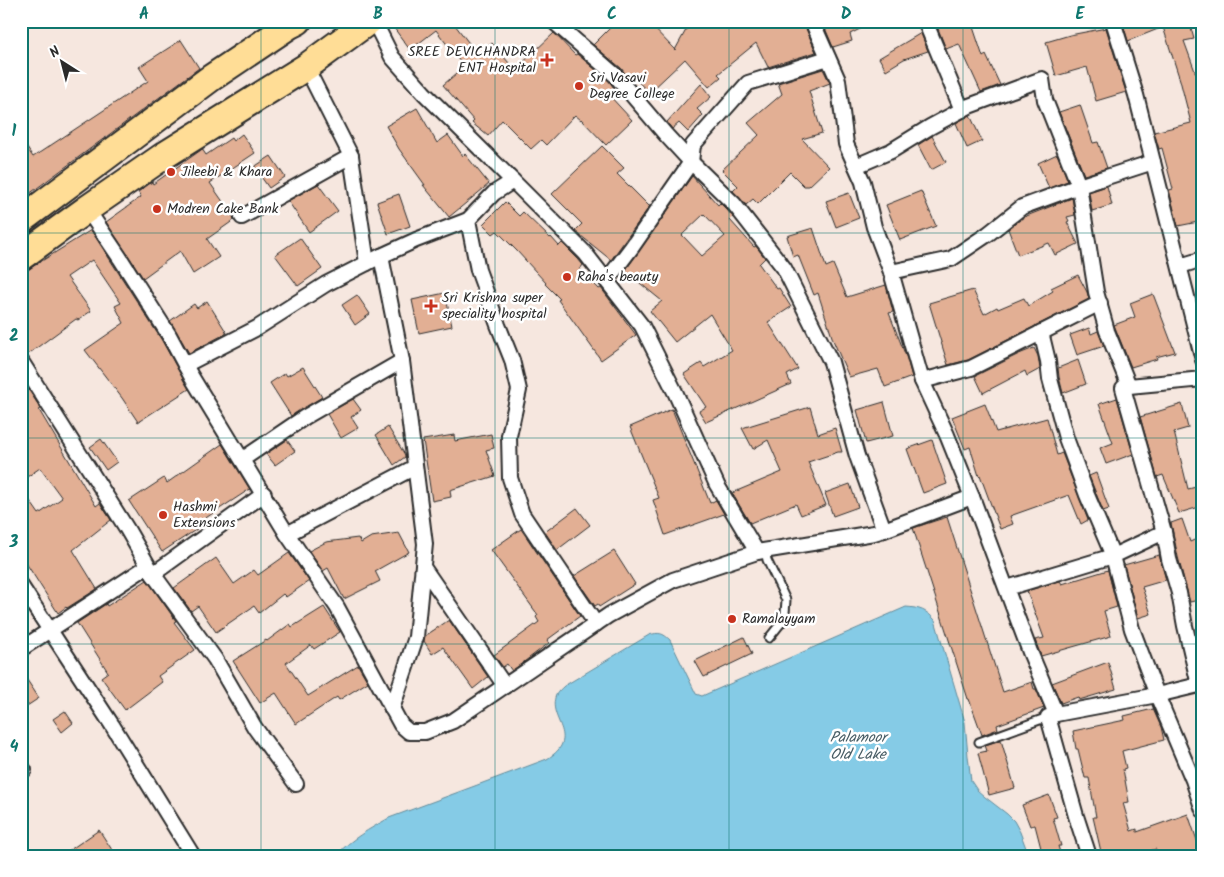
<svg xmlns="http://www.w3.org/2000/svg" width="1224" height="877" font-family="Kalam,sans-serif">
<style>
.water{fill:#85cbe6;stroke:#618b9b}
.building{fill:#e2af94;stroke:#2b2b2b;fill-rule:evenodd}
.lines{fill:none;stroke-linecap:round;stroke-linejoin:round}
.lane-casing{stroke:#2b2b2b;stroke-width:11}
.street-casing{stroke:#2b2b2b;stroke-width:18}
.highway-casing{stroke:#2b2b2b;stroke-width:30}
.lane{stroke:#fff;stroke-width:7}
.street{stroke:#fff;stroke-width:14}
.highway{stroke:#ffdd96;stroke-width:26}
.grid{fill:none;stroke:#0f766e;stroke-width:1;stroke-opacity:0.55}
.poi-dot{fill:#c8321e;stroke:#fff;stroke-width:2}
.labels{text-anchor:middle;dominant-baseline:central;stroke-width:5;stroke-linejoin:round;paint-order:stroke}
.poi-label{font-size:14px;fill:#2b2b2b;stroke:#fff;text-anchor:start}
.water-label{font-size:15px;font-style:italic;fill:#465b63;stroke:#fff}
.neatline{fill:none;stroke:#0f766e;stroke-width:2}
.grid-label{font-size:16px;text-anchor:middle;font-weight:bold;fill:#0f766e}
</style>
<rect width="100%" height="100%" fill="#f6e7df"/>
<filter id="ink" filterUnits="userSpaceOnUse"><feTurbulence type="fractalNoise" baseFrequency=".02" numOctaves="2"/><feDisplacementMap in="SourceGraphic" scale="10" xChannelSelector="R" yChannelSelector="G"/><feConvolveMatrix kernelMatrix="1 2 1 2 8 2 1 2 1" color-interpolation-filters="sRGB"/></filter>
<g filter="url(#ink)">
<path class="water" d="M906 607C920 608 926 610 935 620L965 722 968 756 971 781 977 790 985 797 1007 814 1014 821 1020 832 1029 856H336C350 839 370 829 389 818L547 759C583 737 546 719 556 695 558 691 561 689 564 686L649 635C659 632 663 633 670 640L696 694 702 696Z"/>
<g class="building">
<polygon points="403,21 452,21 478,55 492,43 515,70 554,33 575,55 577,54 609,81 614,88 608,94 632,120 606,145 581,119 581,120 575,115 546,145 541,140 531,149 502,120 488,136 472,123 474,121 443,85 464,67 436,30 410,50 394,28"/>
<polygon points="617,21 647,21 675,50 691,21 803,21 816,52 768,67 756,43 718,74 721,77 709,87 685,59 649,93 630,73 627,76 621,68 593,45"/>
<polygon points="822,21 876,21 850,34 852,41 833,47"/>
<polygon points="935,21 971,21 983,57 986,55 1000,85 981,92 959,44 946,49"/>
<polygon points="1122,21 1189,21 1194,39 1184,41 1196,74 1203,72 1203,184 1199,185 1203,201 1203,221 1178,226 1169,190 1173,189 1162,148 1159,149 1154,132 1191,123 1180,80 1163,27 1128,41"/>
<polygon points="1106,28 1126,92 1096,101 1087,67 1056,76 1046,42 1070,35"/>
<polygon points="921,33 928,51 904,59 886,70 879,58"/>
<polygon points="181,40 199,68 21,200 21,139 33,157 148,81 139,67"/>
<polygon points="823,69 830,83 809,91 822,133 802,139 829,167 809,186 804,186 790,172 758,204 753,199 746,205 733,191 738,186 722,170 759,135 748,123 782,94 778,83"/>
<polygon points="701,84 711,97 697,109 703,115 688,132 679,123 672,129 667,122"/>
<polygon points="1080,105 1093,143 1098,142 1107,168 1084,175 1059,112"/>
<polygon points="417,108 437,143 448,135 463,156 465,154 489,184 449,217 423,185 425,185 399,149 386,126"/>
<polygon points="970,115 982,141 967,148 956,123"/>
<polygon points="242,134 255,153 210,183 233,216 234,220 207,239 219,257 193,274 180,251 143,278 106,222 141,197 138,192 152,182 153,184 201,150 202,149 206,155 231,138 233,141"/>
<polygon points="932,136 946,162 931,170 918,145"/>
<polygon points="602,146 624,168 617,174 649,206 650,206 611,260 575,231 582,224 552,194"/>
<polygon points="1057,154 1068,181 1049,188 1038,163"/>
<polygon points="271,156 285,177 269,188 254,167"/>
<path d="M692 176 718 205 720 203 727 210 733 217 730 220 754 247 756 246 765 258 759 264 777 289 779 288 791 307 768 322 798 369 787 375 791 384 706 422 699 411 706 407 684 374 701 363 704 367 732 350 710 314 675 342 650 311 662 301 625 271ZM704 214 725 236 702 256 682 235Z"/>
<polygon points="318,184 338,211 309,232 288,201"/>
<polygon points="1107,186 1112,205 1092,211 1089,192"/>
<polygon points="921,191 936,226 900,240 886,205"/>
<polygon points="849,193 859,218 836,227 826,201"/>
<polygon points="399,194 410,226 388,234 377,202"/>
<polygon points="1072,198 1075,215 1067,217 1069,221 1067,222 1078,244 1055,255 1049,243 1018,255 1008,229 1024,217"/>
<polygon points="505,202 519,216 523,212 550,238 551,237 559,246 562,243 578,259 583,265 580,269 599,289 601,288 636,335 601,360 558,300 560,299 545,284 546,283 517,251 497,231 493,234 483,224"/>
<polygon points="813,228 826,267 833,264 847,297 886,285 893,312 889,313 907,359 912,377 885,387 878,369 849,377 833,340 818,293 814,295 798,255 793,257 787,236"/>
<polygon points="91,230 161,339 189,389 138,422 122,398 85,350 124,323 115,306 121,303 92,260 67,277 91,311 78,320 76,319 27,355 21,352 21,274"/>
<polygon points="300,238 322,269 298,286 275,255"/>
<polygon points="1078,275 1087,292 1089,299 968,360 948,365 929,303 973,290 984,314 997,307 998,309 1024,298 1028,306 1053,291 1051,288"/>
<polygon points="445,293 452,326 419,333 412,300"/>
<polygon points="1153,294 1175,352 1156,357 1157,359 1131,367 1114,325 1135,317 1130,303"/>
<polygon points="357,295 370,314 355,325 342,305"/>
<polygon points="207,301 227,333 189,353 170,321 194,304 197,308"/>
<polygon points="1089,328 1091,334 1098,331 1104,346 1077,355 1070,335"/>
<polygon points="1034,348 1038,356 1040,369 1027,376 1025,371 983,393 975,376 1019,354"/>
<polygon points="1078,360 1086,384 1063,393 1059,377 1058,368"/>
<polygon points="303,367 322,397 291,416 270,383 285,373 287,376"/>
<polygon points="21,378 41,409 39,410 96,506 100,503 111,520 73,550 97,589 67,608 66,607 58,613 26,563 21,567 21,488 39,514 62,498 40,468 21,481"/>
<polygon points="1117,398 1133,454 1106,464 1100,448 1113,443 1099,404"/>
<polygon points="353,399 361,410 351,417 358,428 341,438 327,414"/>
<polygon points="884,402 893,436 866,443 857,410"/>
<polygon points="985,404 996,432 1047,418 1057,455 1062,453 1088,520 1081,524 1069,495 1010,516 1013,524 1000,529 980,475 979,476 970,447 965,449 952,417"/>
<polygon points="1182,404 1188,428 1174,432 1188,489 1200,486 1203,496 1203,506 1179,513 1163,475 1157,477 1140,417"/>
<polygon points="810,407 818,434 835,428 842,452 838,452 808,462 826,505 801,515 796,504 750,523 732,493 782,472 768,440 753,449 742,428"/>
<polygon points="672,409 702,483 710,503 716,500 724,514 665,535 653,500 659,498 630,427"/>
<polygon points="388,427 405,455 405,457 394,465 376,435"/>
<polygon points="491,434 494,448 486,450 495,476 450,490 451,497 432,501 423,440 454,435 455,441"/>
<polygon points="101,439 117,462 106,470 90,447"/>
<polygon points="287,440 295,451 275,465 266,454"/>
<polygon points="932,440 947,484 923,493 907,449"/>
<polygon points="222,444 250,489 195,525 197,529 162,552 129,501 164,478 167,483"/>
<polygon points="1096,473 1109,509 1103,511 1089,476"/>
<polygon points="850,484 858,507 833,516 825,493"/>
<polygon points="577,508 590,525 557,550 545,532"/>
<polygon points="947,517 1003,692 1032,682 1034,689 1036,689 1044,708 997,725 998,729 982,735 969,699 968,699 913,528"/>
<polygon points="1182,519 1190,542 1203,536 1203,599 1190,602 1187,591 1178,557 1171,523"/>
<polygon points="521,529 580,616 547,640 549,643 512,671 507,664 503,667 494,655 539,622 536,617 538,615 491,550"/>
<polygon points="399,533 409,552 375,571 380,581 344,599 328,568 323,571 309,551 326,542 358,538 361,543 371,537"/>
<polygon points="614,551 635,584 599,607 598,604 595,606 574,576"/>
<polygon points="289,553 309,581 286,597 283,594 259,613 254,606 216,632 198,606 191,611 174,588 216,558 234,584 254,570 258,575"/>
<polygon points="1159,555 1166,580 1142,587 1151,614 1138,618 1124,565"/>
<polygon points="1108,570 1117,607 1104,611 1111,636 1041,656 1035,640 1044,638 1027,591 1060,581 1062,584"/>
<polygon points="147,580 176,621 174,622 195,650 158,676 162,682 125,710 101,677 108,672 77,623 106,604 107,606"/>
<polygon points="324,607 340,632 314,649 311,645 286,663 308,696 358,665 368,682 339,700 337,697 296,724 276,693 260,703 233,661 266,640 267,641 290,624 292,627"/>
<polygon points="449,620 488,677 473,689 443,647 432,654 424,641 425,636"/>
<polygon points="744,637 752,654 704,677 695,661"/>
<polygon points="1108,662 1116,689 1079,700 1078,697 1061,703 1052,683"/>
<polygon points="21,671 39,698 21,710"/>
<polygon points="1153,709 1161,727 1164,740 1122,751 1126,768 1123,769 1129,802 1123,803 1131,831 1137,829 1137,832 1188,814 1201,852 1191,856 1158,856 1156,849 1133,856 1102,856 1093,817 1096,817 1089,778 1085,778 1078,749 1076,749 1073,731 1125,720 1124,716"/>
<polygon points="65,711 73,723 62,732 53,719"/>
<polygon points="1001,740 1015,788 989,795 978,753 987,751 985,745"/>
<polygon points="1049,795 1057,817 1053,818 1061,846 1058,846 1061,856 1043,856 1035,825 1030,826 1022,805"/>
<polygon points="99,830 116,856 61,856"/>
</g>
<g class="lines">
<g class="lane-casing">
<g id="lane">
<polyline points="765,550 767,560 786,600 785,613 781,623 769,638"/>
<polyline points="979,742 1048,717"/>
</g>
</g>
<g class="street-casing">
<g id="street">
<polyline points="374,21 392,57 424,93 513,181 494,193 468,220 416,240 381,256 402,361 425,544 416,637 392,709"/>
<polyline points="812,21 838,80 846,144 863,182 874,227 891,272"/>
<polyline points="925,21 962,110"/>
<polyline points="306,67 351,156 367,263"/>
<polyline points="1153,162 1203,360"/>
<polyline points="856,166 891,151 930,127 969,106 1042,79 1045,100 1079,186 1096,292 1107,331 1129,386 1203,379"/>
<polyline points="513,181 585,253 642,326 676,394 717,485 757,552"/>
<polyline points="87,209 120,258 169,335 191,376 287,534 337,607 401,725 409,732 425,732 453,721 609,615 673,580 757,552 874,533 884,530 857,456 831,362 784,268 734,204 691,162 666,135 615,75 553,21"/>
<polyline points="242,217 351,156"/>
<polyline points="468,220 478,270 498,325 512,360 519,390 509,436 510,478 522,514 596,624"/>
<polyline points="1180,266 1203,259"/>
<polyline points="607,280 632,247 691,162 693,145 748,83 828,58"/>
<polyline points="1041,332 1048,361 1050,379 1066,438 1087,495 1113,556 1132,629 1157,695 1193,780 1203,810"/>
<polyline points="21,361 127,529 153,574 215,659 255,728 296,784"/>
<polyline points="185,365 257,328 326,284 381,256"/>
<polyline points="922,381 971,368 1100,303"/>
<polyline points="1129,386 1123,388 1164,532 1169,559 1179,593 1185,626 1199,685"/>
<polyline points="243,459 305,417 402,361"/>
<polyline points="972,497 1030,652 1056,714"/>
<polyline points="884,530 972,497 947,435 922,381 891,272 951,259 988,234 1022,207 1079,186 1153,162 1136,95 1113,21"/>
<polyline points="287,534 415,467"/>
<polyline points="423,567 505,686"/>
<polyline points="153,574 264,494"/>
<polyline points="21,586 112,725 193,856"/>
<polyline points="1007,588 1113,556 1164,532"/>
<polyline points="21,649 148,566"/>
<polyline points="21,767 24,770"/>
<polyline points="1089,856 1076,816 1048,717 1056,714 1157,695 1203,684"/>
</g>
</g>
<g class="highway-casing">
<g id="highway">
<polyline points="21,220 211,78 290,25 298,21"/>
<polyline points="21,257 87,209 165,155 306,67 369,21"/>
</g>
</g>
<use href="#lane" class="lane"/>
<use href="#street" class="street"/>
<use href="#highway" class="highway"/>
</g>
</g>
<path class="grid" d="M261 21V856M495 21V856M729 21V856M963 21V856M21 233H1203M21 438H1203M21 644H1203"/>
<g class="poi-dot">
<path d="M544.5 52.5h5v5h5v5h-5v5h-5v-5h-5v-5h5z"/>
<circle cx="579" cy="86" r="5"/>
<circle cx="171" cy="172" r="5"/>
<circle cx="157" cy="209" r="5"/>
<circle cx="567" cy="277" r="5"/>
<path d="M428.5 298.5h5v5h5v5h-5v5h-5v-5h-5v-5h5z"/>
<circle cx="163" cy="515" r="5"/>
<circle cx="732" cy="619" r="5"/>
</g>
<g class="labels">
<g class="poi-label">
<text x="536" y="52" text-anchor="end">SREE DEVICHANDRA<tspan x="536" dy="16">ENT Hospital</tspan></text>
<text x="589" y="78">Sri Vasavi<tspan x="589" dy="16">Degree College</tspan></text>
<text x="181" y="172">Jileebi &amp; Khara</text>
<text x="167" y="209">Modren Cake Bank</text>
<text x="577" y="277">Raha's beauty</text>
<text x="442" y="298">Sri Krishna super<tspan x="442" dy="16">speciality hospital</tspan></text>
<text x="173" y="507">Hashmi<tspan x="173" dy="16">Extensions</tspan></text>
<text x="742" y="619">Ramalayyam</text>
</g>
<g class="water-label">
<text x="858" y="738">Palamoor<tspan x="858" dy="17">Old Lake</tspan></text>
</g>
</g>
<rect width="1224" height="877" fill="none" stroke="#fff" stroke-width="55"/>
<g transform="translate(62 62) rotate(324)" stroke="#ffffff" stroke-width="4" paint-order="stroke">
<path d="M0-4L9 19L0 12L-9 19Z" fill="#2b2b2b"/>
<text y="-8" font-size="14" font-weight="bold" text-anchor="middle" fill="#2b2b2b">N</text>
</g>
<rect x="28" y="28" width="1168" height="822" class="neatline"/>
<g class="grid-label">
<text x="144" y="19">A</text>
<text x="378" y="19">B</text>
<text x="612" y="19">C</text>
<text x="846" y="19">D</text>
<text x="1080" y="19">E</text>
<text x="14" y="136">1</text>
<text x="14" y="341">2</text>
<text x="14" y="547">3</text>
<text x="14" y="752">4</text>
</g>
</svg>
